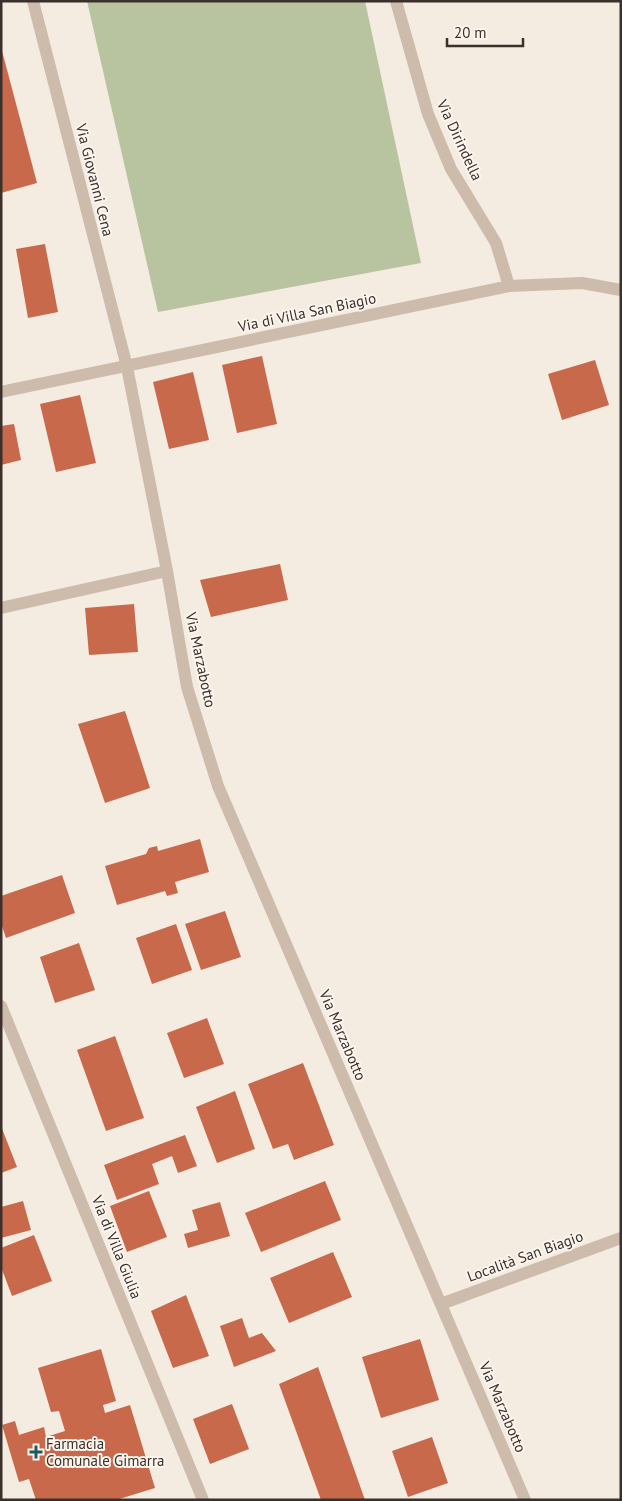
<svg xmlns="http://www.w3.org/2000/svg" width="622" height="1501" font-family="'PT Sans',sans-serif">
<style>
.green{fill:#b8c4a0}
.building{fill:#c8694b}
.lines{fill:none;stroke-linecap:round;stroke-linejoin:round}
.street{stroke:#cdbbac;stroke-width:12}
.poi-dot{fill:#1f5a5e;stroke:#fbf5ee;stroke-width:2}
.labels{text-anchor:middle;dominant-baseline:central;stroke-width:4;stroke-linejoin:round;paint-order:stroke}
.street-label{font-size:15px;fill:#3b302b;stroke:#fbf5ee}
.poi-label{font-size:15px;fill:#3b302b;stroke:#fbf5ee;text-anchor:start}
</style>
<rect width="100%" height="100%" fill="#f4ebe1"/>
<polygon class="green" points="87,1 365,1 421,263 158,312"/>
<g class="building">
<polygon points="1,47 37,183 1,193"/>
<polygon points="45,244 58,312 28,318 16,249"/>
<polygon points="262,356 277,424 237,433 222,365"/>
<polygon points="595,360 609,405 562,420 548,374"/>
<polygon points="193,372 209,440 169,449 153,382"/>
<polygon points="80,395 96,463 56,472 40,404"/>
<polygon points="14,424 21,460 1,465 1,426"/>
<polygon points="280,564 288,600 211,617 200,580"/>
<polygon points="134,604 138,652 89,655 85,608"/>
<polygon points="125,711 150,788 105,803 78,724"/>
<polygon points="200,839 209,872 175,882 178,893 167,896 165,891 117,905 105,866 146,854 149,848 157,846 158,851"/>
<polygon points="62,875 75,913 6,938 1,923 1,896"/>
<polygon points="225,911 241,957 201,970 185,924"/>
<polygon points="176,924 192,970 152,984 136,938"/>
<polygon points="79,943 95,990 55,1003 40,957"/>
<polygon points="207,1018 224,1064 184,1078 167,1033"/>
<polygon points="115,1036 144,1118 106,1131 77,1050"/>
<polygon points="303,1063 334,1145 294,1160 288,1144 273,1149 248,1084"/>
<polygon points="235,1091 255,1149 217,1163 196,1107"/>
<polygon points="1,1126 17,1167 1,1173"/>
<polygon points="185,1135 197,1166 178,1173 172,1156 152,1164 159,1184 117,1200 104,1165"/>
<polygon points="325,1181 341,1220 261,1252 245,1213"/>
<polygon points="149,1191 167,1237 127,1252 110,1206"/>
<polygon points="23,1201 31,1230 1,1238 1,1207"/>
<polygon points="220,1202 230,1236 188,1248 184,1234 198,1230 192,1210"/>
<polygon points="34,1235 52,1281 12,1296 1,1267 1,1248"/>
<polygon points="333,1252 352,1297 289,1323 270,1278"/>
<polygon points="186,1295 209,1356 173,1368 151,1311"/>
<polygon points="242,1318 249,1338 262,1333 276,1351 234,1367 220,1326"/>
<polygon points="420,1339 439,1400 381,1418 362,1357"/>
<polygon points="101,1349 116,1401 103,1405 105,1413 130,1405 155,1488 116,1500 36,1500 29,1479 19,1482 2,1425 15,1421 19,1435 44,1427 46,1437 65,1431 59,1411 51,1412 38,1368"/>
<polygon points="318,1367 365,1500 321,1500 279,1384"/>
<polygon points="232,1404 249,1449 210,1464 193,1419"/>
<polygon points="432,1437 448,1483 408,1497 392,1451"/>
</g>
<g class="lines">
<g class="street">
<polyline points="33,1 127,367 167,571 187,687 218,786 525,1500"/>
<polyline points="396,1 428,114 451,169 496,243 509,286"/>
<polyline points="1,392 509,286 582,283 621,290"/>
<polyline points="1,608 167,571"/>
<polyline points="1,1006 203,1500"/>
<polyline points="441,1304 621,1238"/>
</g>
</g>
<path class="poi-dot" d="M33.5 1444.5h5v5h5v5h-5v5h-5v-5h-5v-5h5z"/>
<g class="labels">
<g class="street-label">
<text transform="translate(460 140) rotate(65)">Via Dirindella</text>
<text transform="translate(95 180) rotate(76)">Via Giovanni Cena</text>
<text transform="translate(307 312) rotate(-12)">Via di Villa San Biagio</text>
<text transform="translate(201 660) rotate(78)">Via Marzabotto</text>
<text transform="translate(343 1035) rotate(67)">Via Marzabotto</text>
<text transform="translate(117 1247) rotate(68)">Via di Villa Giulia</text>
<text transform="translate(525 1256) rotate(-20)">Località San Biagio</text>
<text transform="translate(503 1407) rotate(67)">Via Marzabotto</text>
</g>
<g class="poi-label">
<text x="46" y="1443">Farmacia<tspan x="46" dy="17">Comunale Gimarra</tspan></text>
</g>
</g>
<rect width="622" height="1501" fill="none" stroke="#3b302b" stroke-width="5"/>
<path d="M447 38v8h76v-8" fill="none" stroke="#3b302b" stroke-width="2.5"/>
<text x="454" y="38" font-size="15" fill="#3b302b" stroke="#fbf5ee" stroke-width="4" paint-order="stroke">20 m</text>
</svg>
